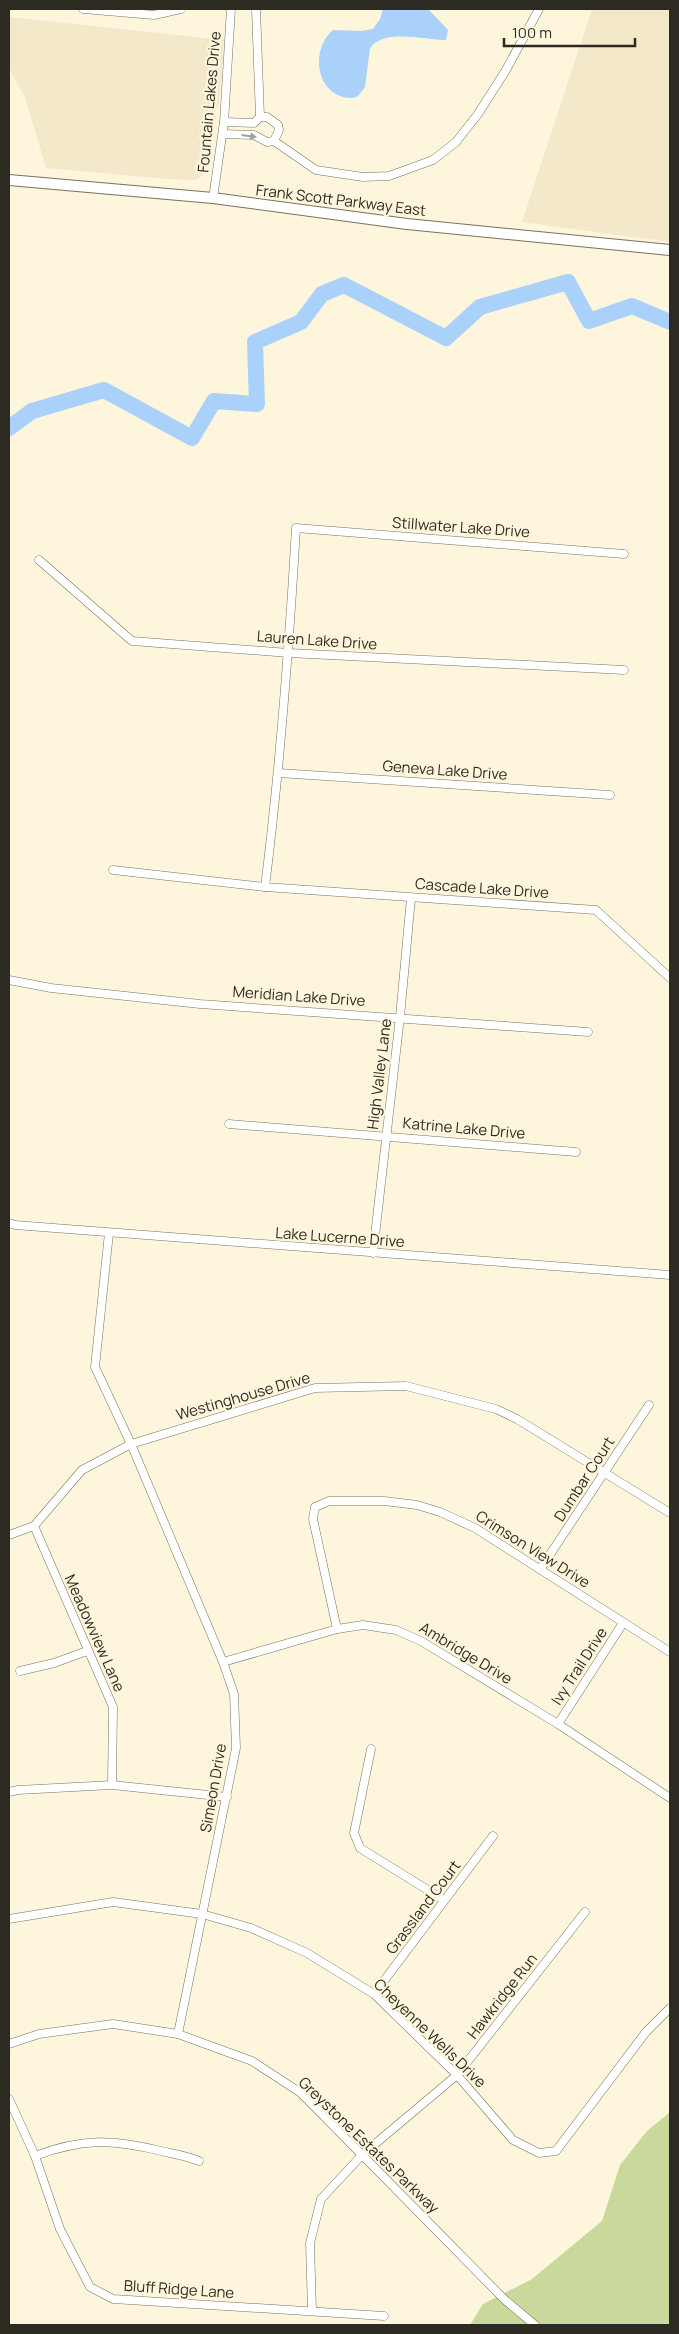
<svg xmlns="http://www.w3.org/2000/svg" width="679" height="2334" font-family="Manrope,sans-serif">
<style>
.built{fill:#f3e9ca}
.green{fill:#c9d99c}
.water{fill:#a9d1fa}
.lines{fill:none;stroke-linecap:round;stroke-linejoin:round}
.river{stroke:#a9d1fa;stroke-width:16}
.minor-casing{stroke:#79725c;stroke-width:9}
.secondary-casing{stroke:#79725c;stroke-width:12}
.minor{stroke:#fff;stroke-width:8}
.secondary{stroke:#fff;stroke-width:10}
.oneway{fill:#a09f9b}
.labels{text-anchor:middle;dominant-baseline:central;stroke-width:4.5;stroke-linejoin:round;paint-order:stroke}
.street-label{font-size:15px;fill:#2d2a21;stroke:#fdf5dc}
</style>
<rect width="100%" height="100%" fill="#fdf5dc"/>
<g class="built">
<polygon points="592,9 670,9 670,242 522,222"/>
<polygon points="9,17 224,40 219,104 215,111 206,169 202,176 196,180 167,179 46,168 25,97 9,69"/>
</g>
<polygon class="green" points="670,2112 670,2325 470,2325 483,2304 532,2279 602,2221 620,2165 647,2131"/>
<path class="water" d="M383 9H428L448 30 446 40C426 40 383 28 370 48L365 87 358 96C353 99 348 98 343 97 314 89 312 47 333 30L362 31 373 29 380 19Z"/>
<g class="lines">
<polyline class="river" points="9,428 32,411 104,390 192,438 214,401 257,404 255,342 301,322 322,294 344,285 446,338 480,307 568,282 589,321 632,306 670,322"/>
<g class="minor-casing">
<g id="minor">
<polyline points="83,9 154,15 181,9"/>
<polyline points="256,9 260,117"/>
<polyline points="224,122 254,123 260,117 267,117 278,125 279,130 274,141"/>
<polyline points="223,134 254,135 267,142 274,141 316,170 363,177 389,176 433,160 456,142 478,114 506,70 539,9"/>
<polyline points="213,198 224,122 231,9"/>
<path d="M624 554 296 528C289 648 280 768 265 887L596 910 670 978"/>
<polyline points="39,560 132,641 289,653 624,670"/>
<polyline points="279,773 610,795"/>
<polyline points="113,870 265,887"/>
<polyline points="9,980 51,988 200,1004 588,1032"/>
<polyline points="229,1124 576,1152"/>
<polyline points="9,1223 15,1225 670,1275"/>
<polyline points="109,1233 95,1367 131,1444 223,1662 234,1694 236,1748 178,2034"/>
<polyline points="373,1253 400,1017 411,898"/>
<polyline points="34,1526 113,1707 112,1785"/>
<polyline points="9,1535 34,1526 82,1470 131,1444 315,1388 406,1386 496,1409 517,1419 670,1513"/>
<polyline points="541,1568 649,1405"/>
<polyline points="337,1629 313,1519 315,1507 329,1501 384,1501 417,1505 440,1512 475,1528 670,1652"/>
<polyline points="223,1662 337,1629 363,1625 396,1630 421,1641 558,1724 670,1798"/>
<polyline points="20,1671 54,1663 87,1651"/>
<polyline points="558,1724 623,1623"/>
<polyline points="371,1749 354,1833 360,1848 444,1900"/>
<polyline points="9,1792 18,1790 112,1785 227,1797"/>
<polyline points="9,1919 113,1902 202,1914 251,1928 307,1953 374,1994 457,2075 513,2140 539,2153 556,2151 646,2032 670,2008"/>
<polyline points="374,1994 493,1836"/>
<polyline points="9,2044 39,2034 113,2024 178,2034 252,2061 301,2093 505,2300 535,2325"/>
<polyline points="9,2099 35,2156 60,2229 90,2287 113,2299 384,2316"/>
<path d="M35 2156C82 2138 113 2139 161 2151 174 2154 187 2156 199 2161"/>
<polyline points="312,2311 310,2243 321,2199 363,2154 457,2075 585,1912"/>
</g>
</g>
<g class="secondary-casing">
<polyline id="secondary" points="9,180 213,198 407,224 670,250"/>
</g>
<use href="#minor" class="minor"/>
<use href="#secondary" class="secondary"/>
</g>
<defs><path id="oneway-solid" d="M-6-.8H1V-3.2L6.5 0L1 3.2V.8H-6Z" transform="scale(1.25)"/></defs>
<use class="oneway" href="#oneway-solid" transform="translate(249 136) rotate(8)"/>
<g class="labels">
<g class="street-label">
<text transform="translate(209 102) rotate(-85)">Fountain Lakes Drive</text>
<text transform="translate(341 200) rotate(7)">Frank Scott Parkway East</text>
<text transform="translate(461 527) rotate(4)">Stillwater Lake Drive</text>
<text transform="translate(317 640) rotate(4)">Lauren Lake Drive</text>
<text transform="translate(445 770) rotate(4)">Geneva Lake Drive</text>
<text transform="translate(482 888) rotate(4)">Cascade Lake Drive</text>
<text transform="translate(299 996) rotate(4)">Meridian Lake Drive</text>
<text transform="translate(379 1074) rotate(-83)">High Valley Lane</text>
<text transform="translate(464 1128) rotate(5)">Katrine Lake Drive</text>
<text transform="translate(340 1237) rotate(4)">Lake Lucerne Drive</text>
<text transform="translate(243 1396) rotate(-16)">Westinghouse Drive</text>
<text transform="translate(584 1479) rotate(-57)">Dumbar Court</text>
<text transform="translate(533 1549) rotate(32)">Crimson View Drive</text>
<text transform="translate(95 1633) rotate(66)">Meadowview Lane</text>
<text transform="translate(466 1653) rotate(31)">Ambridge Drive</text>
<text transform="translate(579 1666) rotate(-57)">Ivy Trail Drive</text>
<text transform="translate(213 1788) rotate(-80)">Simeon Drive</text>
<text transform="translate(423 1907) rotate(-53)">Grassland Court</text>
<text transform="translate(502 1996) rotate(-52)">Hawkridge Run</text>
<text transform="translate(430 2033) rotate(44)">Cheyenne Wells Drive</text>
<text transform="translate(369 2145) rotate(44)">Greystone Estates Parkway</text>
<text transform="translate(179 2289) rotate(4)">Bluff Ridge Lane</text>
</g>
</g>
<rect width="679" height="2334" fill="none" stroke="#2d2a21" stroke-width="20"/>
<path d="M504 38v8h131v-8" fill="none" stroke="#2d2a21" stroke-width="2.5"/>
<text x="512" y="38" font-size="15" fill="#2d2a21" stroke="#fdf5dc" stroke-width="4" paint-order="stroke">100 m</text>
</svg>
